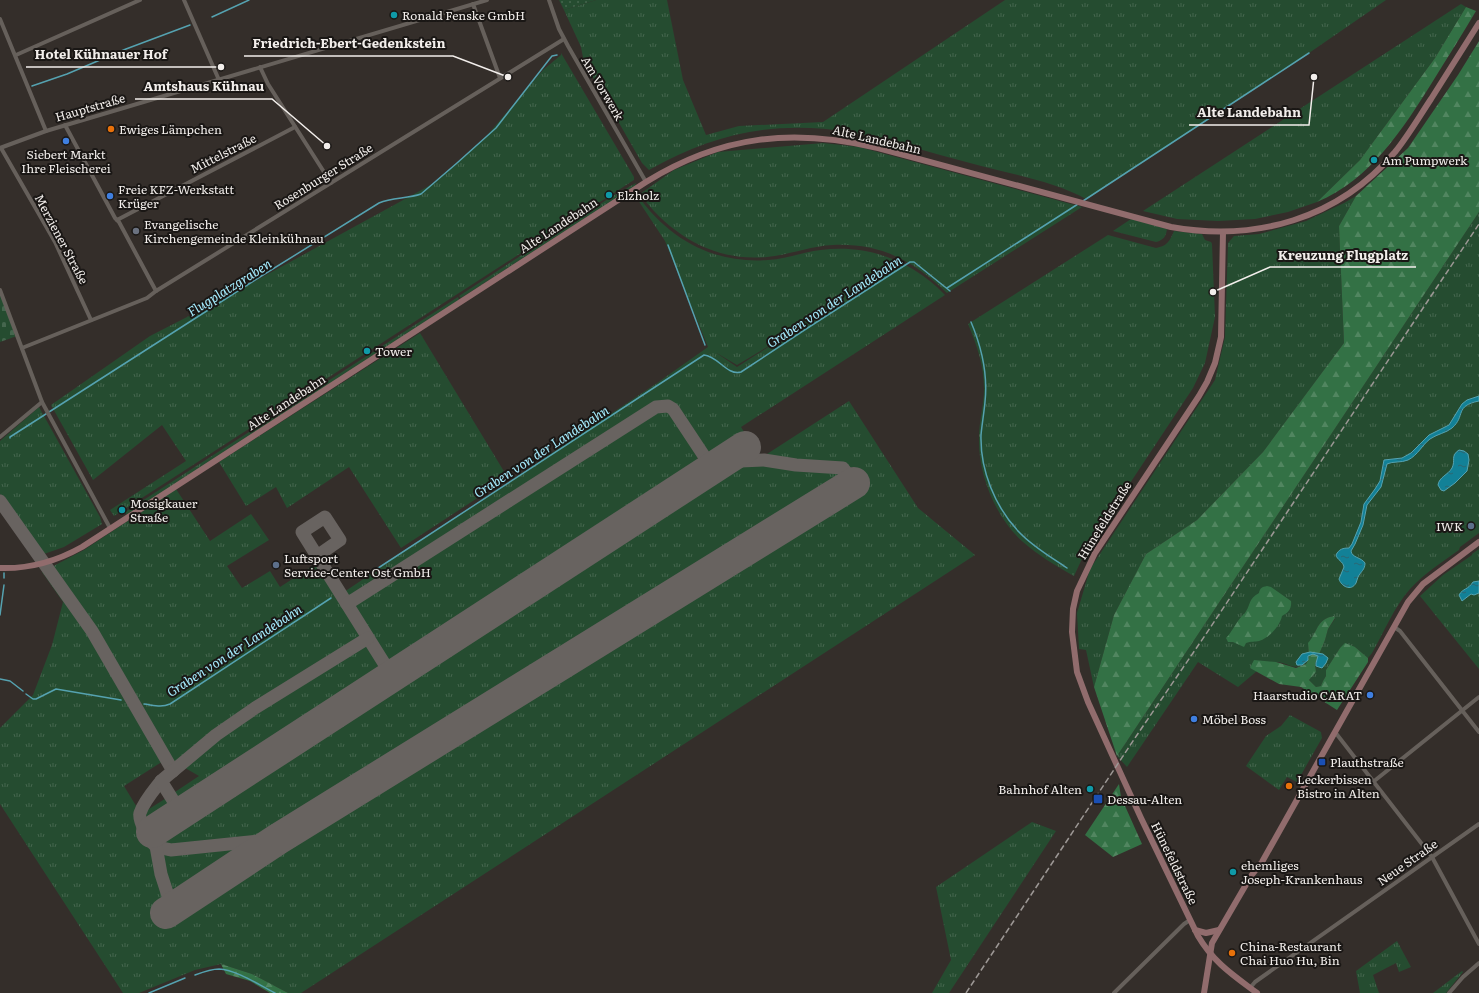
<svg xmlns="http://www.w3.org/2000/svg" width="1479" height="993" font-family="Literata,serif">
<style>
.grass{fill:url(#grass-tufts);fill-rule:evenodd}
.forest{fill:url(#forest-firs)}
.cemetery{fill:url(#cemetery-stones)}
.garden{fill:url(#garden-dots)}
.water{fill:url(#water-ripples);stroke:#55a2b0}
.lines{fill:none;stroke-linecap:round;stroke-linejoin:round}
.stream{stroke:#55a2b0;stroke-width:1.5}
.taxiway{stroke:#686360;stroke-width:13}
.runway{stroke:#686360;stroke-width:32}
.minor{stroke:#66605b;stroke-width:4}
.secondary{stroke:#916c6d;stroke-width:6}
.rail{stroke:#9d9895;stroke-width:1.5;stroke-dasharray:6 3;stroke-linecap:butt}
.culture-dot{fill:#0f9aa8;stroke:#1a1715;stroke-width:1.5}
.food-dot{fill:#e8710a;stroke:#1a1715;stroke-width:1.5}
.shop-dot{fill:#3f7fe0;stroke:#1a1715;stroke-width:1.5}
.worship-dot{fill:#6b7280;stroke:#1a1715;stroke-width:1.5}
.service-dot{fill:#5c6f8a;stroke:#1a1715;stroke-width:1.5}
.transit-dot{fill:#1a4fb4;stroke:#1a1715;stroke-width:1.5}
.labels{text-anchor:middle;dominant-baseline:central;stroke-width:4;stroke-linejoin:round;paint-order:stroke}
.poi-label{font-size:12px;fill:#f2eeeb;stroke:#1a1715;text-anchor:start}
.street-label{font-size:12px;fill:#f2eeeb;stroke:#1a1715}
.water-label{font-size:13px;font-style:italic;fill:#a5ecfe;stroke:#1a1715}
.leader{fill:none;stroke:#f2eeeb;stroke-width:1.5}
.callout-dot{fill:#f2eeeb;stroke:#1a1715;stroke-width:1.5}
.callout-label{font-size:13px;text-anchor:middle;font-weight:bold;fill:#f2eeeb;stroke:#1a1715;stroke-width:4;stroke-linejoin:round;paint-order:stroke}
</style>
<defs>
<pattern id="grass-tufts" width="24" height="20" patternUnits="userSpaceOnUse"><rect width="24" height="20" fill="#254c30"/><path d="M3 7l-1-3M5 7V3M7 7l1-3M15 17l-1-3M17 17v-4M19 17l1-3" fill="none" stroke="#45664e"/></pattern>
<pattern id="forest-firs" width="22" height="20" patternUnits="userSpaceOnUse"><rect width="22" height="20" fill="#337145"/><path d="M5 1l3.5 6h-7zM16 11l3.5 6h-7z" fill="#518660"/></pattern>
<pattern id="cemetery-stones" width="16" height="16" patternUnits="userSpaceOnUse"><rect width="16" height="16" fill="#254c30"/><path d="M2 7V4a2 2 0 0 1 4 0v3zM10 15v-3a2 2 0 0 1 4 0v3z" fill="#45664e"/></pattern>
<pattern id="garden-dots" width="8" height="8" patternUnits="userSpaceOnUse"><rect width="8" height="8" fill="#254c30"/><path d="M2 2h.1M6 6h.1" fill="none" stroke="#45664e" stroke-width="1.8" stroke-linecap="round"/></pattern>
<pattern id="water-ripples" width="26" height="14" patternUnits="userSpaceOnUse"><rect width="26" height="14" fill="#128197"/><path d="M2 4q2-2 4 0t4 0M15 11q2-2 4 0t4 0" fill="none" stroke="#2b6773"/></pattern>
</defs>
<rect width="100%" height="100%" fill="#342e2a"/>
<g class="grass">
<path d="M596 0H667L683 80 706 135 739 126 823 122 1005 0H1386L1309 53 1086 199C1054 181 1006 173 970 163 930 153 891 139 850 132 776 120 714 133 649 170L642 163 587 67 585 68 581 47 564 10Z"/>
<polygon points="1461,4 1466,7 1435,58 1360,160 1317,202 1288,212 1255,219 1218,221 1177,219 1143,211"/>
<polygon points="561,53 634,177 634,180 114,516 110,510 186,461 162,425 93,480 51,405 150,336 228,296 436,182 484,139 543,70 561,55"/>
<path d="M823 143 859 147 1082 207 947 293C914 261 881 243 833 245 810 246 789 255 767 257 715 262 670 235 640 194L674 170 718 152Z"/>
<polygon points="636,183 635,186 461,298 459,296 611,197"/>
<path d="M638 196C669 239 713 264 768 260 786 259 803 252 821 250 868 244 913 261 945 295L741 427 746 435 718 454 706 451 698 456 695 469 398 662 385 658 344 592 657 383 708 347 665 241 636 197ZM784 337 737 367 715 352 737 365Z"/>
<polygon points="1356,196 1339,226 1344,343 1263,452 1197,520 1146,554 1114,615 1094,687 1086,650 1079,649 1077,613 1090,569 1215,380 1225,337 1228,243 1234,236 1259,234 1306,221 1344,203"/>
<path d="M1479 212V533L1460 547 1459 550C1442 562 1425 573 1410 589 1394 607 1384 632 1372 653L1368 658 1355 647 1340 648 1326 670V676L1323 681 1321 686 1316 687 1309 680 1316 672 1315 664 1325 640 1328 629 1335 619 1334 616C1316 619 1318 632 1308 644L1309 658 1306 664C1291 671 1289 662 1275 662 1268 662 1258 666 1250 668L1257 671 1238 687 1198 662 1127 767 1117 756Z"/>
<path d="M1131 219 1167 229C1166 236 1164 240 1156 242L1113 231Z"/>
<path d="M1174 231 1202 234 1205 240 1211 242 1212 244 1215 317 1205 363 1193 388 1087 548 1074 576C1056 566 1038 555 1023 542 995 517 978 474 979 438 979 421 984 405 984 389 984 366 977 345 968 324L1108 235 1156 248C1167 246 1170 241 1174 231Z"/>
<polygon points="458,297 459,300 127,515 125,512"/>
<polygon points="420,333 508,478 401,548 349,467 287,508 276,487 246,506 219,462"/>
<polygon points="849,401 918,508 975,555 301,993 288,993 252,974 221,964 195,970 139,993 123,993 0,804 0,728 33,695 52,645 63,602 42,572 84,550 176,489 210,541 251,514 269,540 227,566 242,588 270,571 280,587 317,563 379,662 375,676 181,802 177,801 172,794 199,776 168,758 124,786 141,814 168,797 173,803 172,808 147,824 156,839 740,461 756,450 761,458"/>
<polygon points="39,407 100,517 102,524 64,547 41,555 0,494 0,441"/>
<polygon points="1479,549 1479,669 1420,596 1443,575 1472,555 1472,554"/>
<polygon points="1290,715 1321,732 1322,738 1297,782 1287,777 1279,790 1246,766 1266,736 1281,726"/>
<polygon points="1032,822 1056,831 949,993 932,993 951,960 936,887"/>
<polygon points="1397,941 1411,967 1399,972 1396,963 1373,975 1379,993 1360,993 1356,971"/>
<polygon points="1462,971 1463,972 1446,993 1433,993"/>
</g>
<g class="forest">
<path d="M1466 7 1476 11C1462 35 1447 58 1433 81 1403 129 1371 179 1317 202L1360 160 1435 58Z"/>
<polygon points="1479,41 1479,212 1117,756 1094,687 1114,615 1146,554 1197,520 1263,452 1344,343 1339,226 1356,196 1408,148 1458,75"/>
<path d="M1267 586 1271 587 1291 601C1292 609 1288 613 1282 616 1280 626 1269 638 1259 641 1255 642 1251 641 1246 643L1244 647 1233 642H1228L1226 638C1232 632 1235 624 1241 617 1242 616 1244 614 1245 613 1251 605 1248 599 1259 593 1260 588 1262 587 1267 586Z"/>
<path d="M1334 616 1335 618 1328 629 1325 640 1315 664 1316 672 1309 680 1316 687 1321 686 1323 681 1326 676V670L1340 648 1345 643 1355 647 1368 658V662L1337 710 1301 687 1279 684 1250 668 1254 660 1276 662 1296 668 1306 664 1309 658 1308 643C1318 632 1316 619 1334 616Z"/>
<polygon points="1119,784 1121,797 1142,844 1113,857 1085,835"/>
<polygon points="221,964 252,974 288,993 270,993 250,981 226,974"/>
</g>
<polygon class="cemetery" points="0,292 17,336 0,342"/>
<polygon class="garden" points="559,0 596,0 564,10"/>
<g class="water">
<path d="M1479 396V401C1454 406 1466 416 1452 428 1446 433 1437 434 1430 439 1422 445 1418 455 1408 460 1401 463 1393 461 1387 464L1381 487 1367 505 1363 525 1355 544 1351 551C1352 558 1361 557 1365 563 1365 570 1361 571 1358 577 1357 579 1357 581 1356 583 1351 592 1341 586 1339 579L1344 567C1343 561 1337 560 1336 555 1339 549 1343 548 1349 548L1352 544 1361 522 1364 504 1375 489 1380 481 1384 460 1402 458 1411 453 1429 435 1449 425 1462 404 1467 400Z"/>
<path d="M1459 450 1464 451 1468 454 1469 460 1467 471 1455 483 1444 491 1441 490 1438 485C1439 477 1448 475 1452 468 1456 460 1450 456 1459 450Z"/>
<path d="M1479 581V593L1474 595 1471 594 1462 601 1459 595C1463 588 1468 590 1473 582Z"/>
<polygon points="1310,652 1323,654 1328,658 1326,663 1322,668 1316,666 1316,663 1318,656 1313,654 1308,656 1308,660 1302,665 1297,665 1296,662 1302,654"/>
</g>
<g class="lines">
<g class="stream">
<polyline points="212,17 249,0"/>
<polyline points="32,86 67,74 126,49 190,25"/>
<polyline points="1083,201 1309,53"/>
<polyline points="668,245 705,345"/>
<polyline points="947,288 1078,204"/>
<path d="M971 322C982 348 988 374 985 402 984 413 982 424 981 435 980 470 995 507 1019 532 1033 547 1051 557 1067 568"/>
<path d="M10 438V437L255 280 379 203C392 197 407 199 421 194L457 163 496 128 548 61 552 56 557 55"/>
<path d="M366 576 704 355C718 356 727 376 741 372L806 329 910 262H914L950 291"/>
<polyline points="4,578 4,573"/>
<polyline points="0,615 4,585"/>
<polyline points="0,679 10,681 23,691"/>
<polyline points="26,694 33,699 36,699 56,689 121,700"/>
<path d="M144 704C153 705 161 708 170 704L331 598"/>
<path d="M195 975C203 972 211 969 219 969 237 970 259 985 275 993"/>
<polyline points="149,993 185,978"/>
</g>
<g class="taxiway">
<polyline points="735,454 740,461 764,460 796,465 843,468 854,483"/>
<polyline points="0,501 92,631 173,771"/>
<polyline points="317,556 340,540 325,517 302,532 392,676"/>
<polyline points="347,604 656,407 668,406 673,409 712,468"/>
<path d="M161 781C154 790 144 801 140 813 138 820 149 842 156 846 160 848 167 849 171 850L278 839"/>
<polyline points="181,813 161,781 216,735 255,708 368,638"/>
<polyline points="156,846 161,874 172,908"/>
</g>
<g class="runway">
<polyline points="152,832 745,447"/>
<polyline points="166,913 278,839 854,483"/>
</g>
<g class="minor">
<polyline points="184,0 219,80"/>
<polyline points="549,0 559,29 568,46 646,182"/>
<polyline points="473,4 500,78"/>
<polyline points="0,19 46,131"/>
<polyline points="16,55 140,0"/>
<polyline points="260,67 268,84 331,183"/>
<polyline points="65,125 115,218 119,222 156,291"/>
<polyline points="0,148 46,131 487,0"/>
<polyline points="1,148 55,242 91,320"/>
<polyline points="117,220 295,127"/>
<polyline points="0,290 42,402 110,528"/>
<polyline points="22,348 147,298 156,291 564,39"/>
<polyline points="0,437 42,402"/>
<polyline points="1394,627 1400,631 1479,732"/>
<polyline points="1335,732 1432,857 1479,944"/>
<polyline points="1373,782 1479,697"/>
<polyline points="1250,988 1255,982 1479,824"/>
<polyline points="1114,993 1184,924 1190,920"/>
<polyline points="1449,993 1463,977 1479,963"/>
</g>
<g class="secondary">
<path d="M1223 232 1221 337 1215 363 1207 382 1199 396 1095 553 1077 591 1073 609 1072 632 1077 672 1088 702 1141 818 1198 936C1214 963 1233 975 1257 993"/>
<path d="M0 568C30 569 57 561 82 547L646 182C722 135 793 128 878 148L1171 227C1256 242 1338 219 1395 152 1408 136 1419 117 1431 99 1447 74 1463 48 1479 23"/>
<polyline points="1195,930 1206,933 1219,930"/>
<polyline points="1204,993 1212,943 1251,876 1262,862 1408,602 1423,584 1479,542"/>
</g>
<polyline class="rail" points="966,993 1137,735 1206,634 1479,224"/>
</g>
<g class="culture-dot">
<circle cx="394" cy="15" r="4"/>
<circle cx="1374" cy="160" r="4"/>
<circle cx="609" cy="195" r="4"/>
<circle cx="367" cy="351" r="4"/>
<circle cx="122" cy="510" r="4"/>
<circle cx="1090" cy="789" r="4"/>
<circle cx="1233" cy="872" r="4"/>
</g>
<g class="food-dot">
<circle cx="111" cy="129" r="4"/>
<circle cx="1289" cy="786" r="4"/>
<circle cx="1232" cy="953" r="4"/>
</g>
<g class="shop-dot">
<circle cx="66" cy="141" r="4"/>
<circle cx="110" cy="196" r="4"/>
<circle cx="1370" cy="695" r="4"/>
<circle cx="1194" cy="719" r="4"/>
</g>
<circle class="worship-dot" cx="136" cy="231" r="4"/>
<g class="service-dot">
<circle cx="1471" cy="526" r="4"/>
<circle cx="276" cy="565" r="4"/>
</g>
<g class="transit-dot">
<rect x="1318" y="758" width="8" height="8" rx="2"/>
<rect x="1093" y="794" width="10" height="10" rx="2"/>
</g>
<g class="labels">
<g class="poi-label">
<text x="402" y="15">Ronald Fenske GmbH</text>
<text x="119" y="129">Ewiges Lämpchen</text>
<text x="66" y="154" text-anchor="middle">Siebert Markt<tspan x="66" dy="14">Ihre Fleischerei</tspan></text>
<text x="1382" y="160">Am Pumpwerk</text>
<text x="118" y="189">Freie KFZ-Werkstatt<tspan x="118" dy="14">Krüger</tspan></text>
<text x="617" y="195">Elzholz</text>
<text x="144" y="224">Evangelische<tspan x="144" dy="14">Kirchengemeinde Kleinkühnau</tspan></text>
<text x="375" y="351">Tower</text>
<text x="130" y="503">Mosigkauer<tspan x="130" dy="14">Straße</tspan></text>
<text x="1463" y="526" text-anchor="end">IWK</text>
<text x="284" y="558">Luftsport<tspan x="284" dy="14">Service-Center Ost GmbH</tspan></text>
<text x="1362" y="695" text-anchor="end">Haarstudio CARAT</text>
<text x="1202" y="719">Möbel Boss</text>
<text x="1330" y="762">Plauthstraße</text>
<text x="1297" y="779">Leckerbissen<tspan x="1297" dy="14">Bistro in Alten</tspan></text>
<text x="1082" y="789" text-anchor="end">Bahnhof Alten</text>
<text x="1107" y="799">Dessau-Alten</text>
<text x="1241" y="865">ehemliges<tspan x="1241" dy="14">Joseph-Krankenhaus</tspan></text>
<text x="1240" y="946">China-Restaurant<tspan x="1240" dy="14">Chai Huo Hu, Bin</tspan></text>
</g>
<g class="street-label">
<text transform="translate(603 88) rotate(60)">Am Vorwerk</text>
<text transform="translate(90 107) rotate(-16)">Hauptstraße</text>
<text transform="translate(877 139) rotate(13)">Alte Landebahn</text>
<text transform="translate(223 153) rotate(-27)">Mittelstraße</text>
<text transform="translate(323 176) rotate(-32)">Rosenburger Straße</text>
<text transform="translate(558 225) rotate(-33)">Alte Landebahn</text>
<text transform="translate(62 239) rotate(62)">Merziener Straße</text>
<text transform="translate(286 402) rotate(-33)">Alte Landebahn</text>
<text transform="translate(1104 520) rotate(-58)">Hünefeldstraße</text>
<text transform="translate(1407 862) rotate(-35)">Neue Straße</text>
<text transform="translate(1175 863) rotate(64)">Hünefeldstraße</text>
</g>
<g class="water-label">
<text transform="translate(229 287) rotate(-32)">Flugplatzgraben</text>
<text transform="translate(834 301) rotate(-33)">Graben von der Landebahn</text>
<text transform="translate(541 451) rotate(-33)">Graben von der Landebahn</text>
<text transform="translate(234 650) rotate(-33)">Graben von der Landebahn</text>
</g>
</g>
<path class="leader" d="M508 77L453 56H244M221 67L175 67H26M327 146L272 99H135M1314 77L1309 125H1189M1213 292L1270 267H1416"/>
<g class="callout-dot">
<circle cx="508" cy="77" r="4"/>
<circle cx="221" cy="67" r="4"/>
<circle cx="327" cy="146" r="4"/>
<circle cx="1314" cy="77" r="4"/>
<circle cx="1213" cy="292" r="4"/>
</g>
<g class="callout-label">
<text x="349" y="48">Friedrich-Ebert-Gedenkstein</text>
<text x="101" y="59">Hotel Kühnauer Hof</text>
<text x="204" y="91">Amtshaus Kühnau</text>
<text x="1249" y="117">Alte Landebahn</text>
<text x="1343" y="260">Kreuzung Flugplatz</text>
</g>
</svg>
